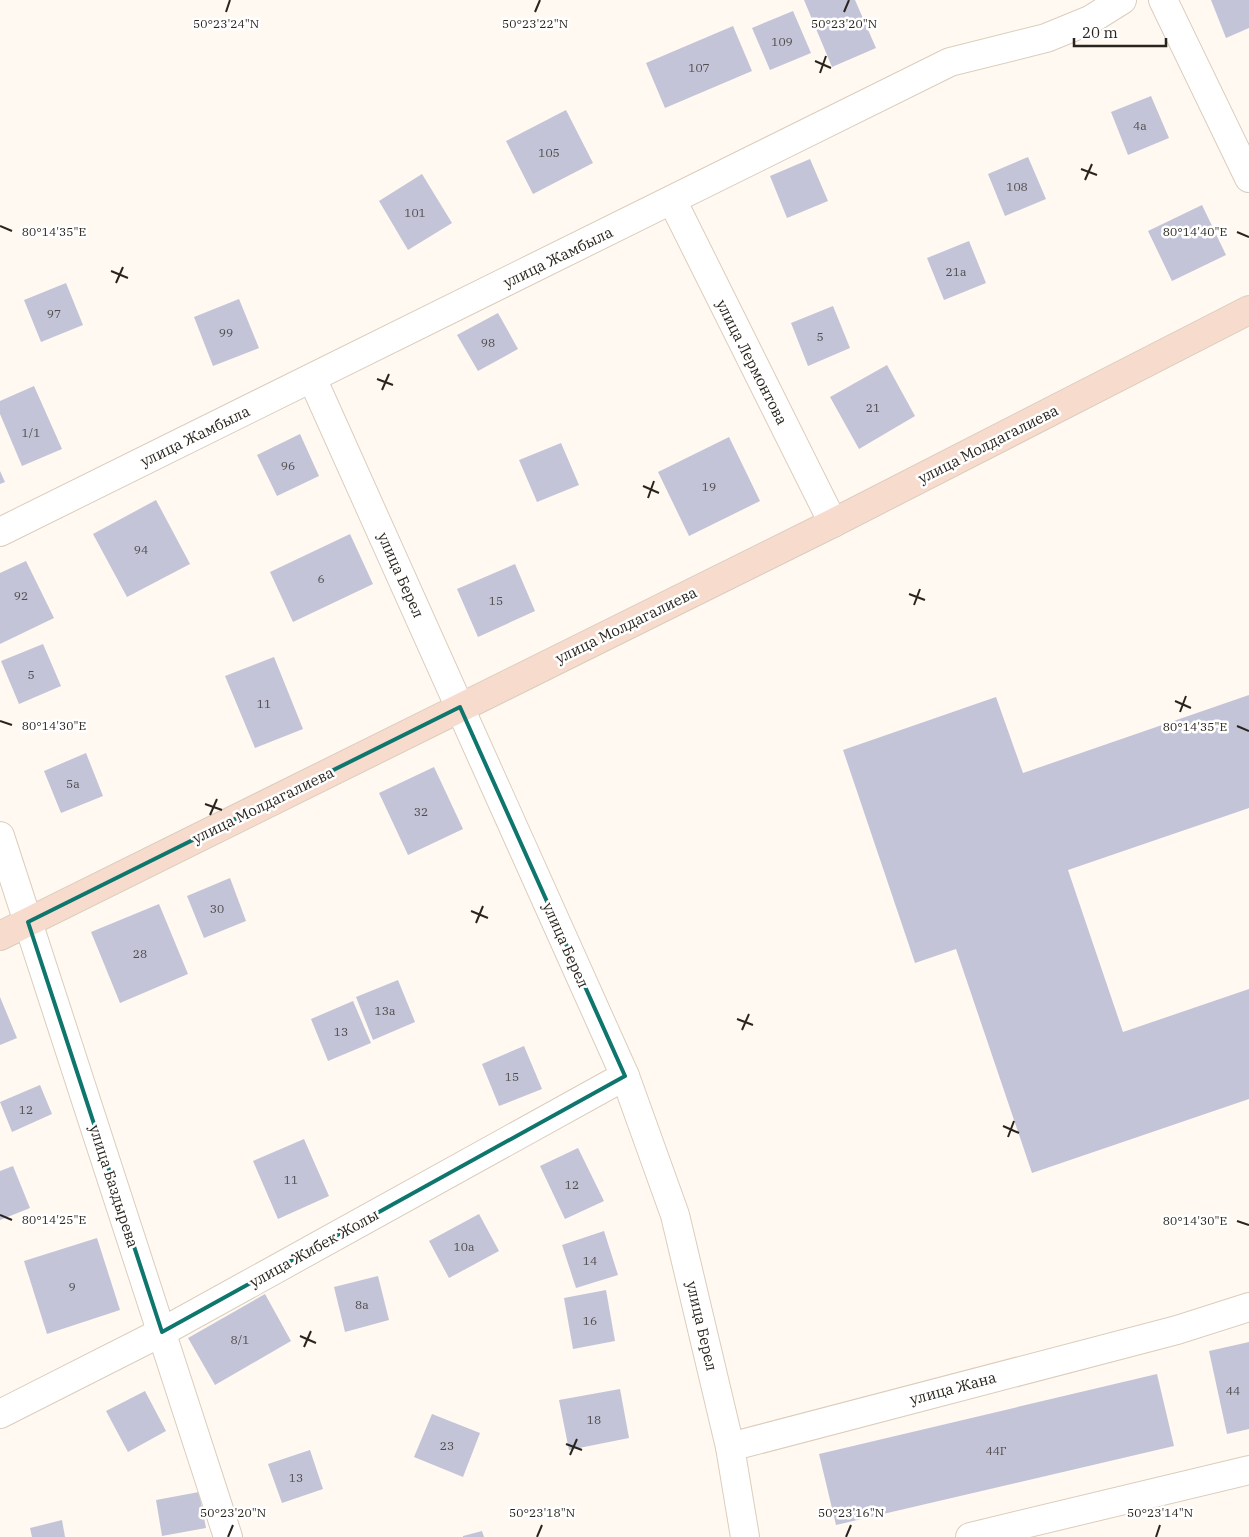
<svg xmlns="http://www.w3.org/2000/svg" width="1249" height="1537" font-family="'IBM Plex Serif',serif">
<style>
.building{fill:#c3c4d8}
.lines{fill:none;stroke-linecap:round;stroke-linejoin:round}
.street-casing{stroke:#dbcdbc;stroke-width:30}
.secondary-casing{stroke:#dbcdbc;stroke-width:30}
.street{stroke:#fff;stroke-width:28}
.secondary{stroke:#f7dcce;stroke-width:28}
.marked{fill:none;stroke:#0f766e;stroke-width:4;stroke-linejoin:round}
.ticks{fill:none;stroke:#29241d;stroke-width:2}
.labels{text-anchor:middle;dominant-baseline:central;stroke-width:5;stroke-linejoin:round;paint-order:stroke}
.number-label{font-size:12px;fill:#504c4c}
.street-label{font-size:15px;fill:#29241d;stroke:#fff}
.ticks-label{font-size:12px;text-anchor:middle;fill:#29241d;stroke:#fff;stroke-width:5;stroke-linejoin:round;paint-order:stroke}
</style>
<rect width="100%" height="100%" fill="#fff9f2"/>
<g class="building">
<polygon points="804,0 855,0 876,48 832,67"/>
<polygon points="1211,0 1249,0 1249,28 1226,38"/>
<polygon points="793,11 811,53 770,70 752,28"/>
<polygon points="733,26 752,71 665,108 646,63"/>
<polygon points="1151,96 1169,138 1128,155 1111,112"/>
<polygon points="566,110 593,163 533,194 506,141"/>
<polygon points="1028,157 1046,199 1005,216 988,174"/>
<polygon points="810,159 828,201 787,218 770,176"/>
<polygon points="422,174 452,223 408,250 379,201"/>
<polygon points="1202,205 1226,255 1172,281 1148,231"/>
<polygon points="969,241 986,283 944,300 927,258"/>
<polygon points="66,283 83,325 41,342 24,300"/>
<polygon points="239,299 259,348 213,366 194,317"/>
<polygon points="833,306 850,348 808,366 791,323"/>
<polygon points="498,313 518,349 478,371 457,335"/>
<polygon points="887,365 915,416 859,449 830,397"/>
<polygon points="34,386 62,449 22,466 0,414 0,401"/>
<polygon points="300,434 319,476 277,496 257,455"/>
<polygon points="729,437 760,501 689,536 658,472"/>
<polygon points="561,443 579,485 537,502 519,460"/>
<polygon points="0,471 5,482 0,484"/>
<polygon points="156,500 190,564 127,597 93,534"/>
<polygon points="350,534 373,584 293,622 270,572"/>
<polygon points="26,561 54,618 0,644 0,573"/>
<polygon points="515,564 535,611 478,637 457,589"/>
<polygon points="43,644 61,686 19,704 1,661"/>
<polygon points="274,657 303,729 255,748 225,676"/>
<polygon points="1249,695 1249,808 1068,870 1123,1032 1249,989 1249,1099 1032,1173 956,949 915,963 843,750 996,697 1023,773"/>
<polygon points="86,753 103,796 61,813 44,771"/>
<polygon points="434,767 463,829 408,855 379,793"/>
<polygon points="230,878 246,921 204,938 187,896"/>
<polygon points="159,904 188,974 120,1003 91,932"/>
<polygon points="398,980 415,1022 373,1040 356,997"/>
<polygon points="0,997 17,1038 0,1045"/>
<polygon points="353,1001 371,1043 328,1061 311,1019"/>
<polygon points="524,1046 542,1089 499,1106 482,1064"/>
<polygon points="40,1085 52,1114 12,1132 0,1102"/>
<polygon points="304,1139 329,1196 278,1219 253,1161"/>
<polygon points="578,1148 604,1201 565,1219 540,1166"/>
<polygon points="13,1166 30,1208 0,1220 0,1171"/>
<polygon points="479,1214 499,1251 449,1278 429,1241"/>
<polygon points="604,1231 618,1275 576,1288 562,1245"/>
<polygon points="97,1238 120,1310 47,1334 24,1261"/>
<polygon points="378,1276 389,1320 345,1332 334,1287"/>
<polygon points="606,1290 615,1341 573,1349 564,1298"/>
<polygon points="265,1294 291,1341 215,1385 188,1338"/>
<polygon points="1249,1342 1249,1429 1227,1434 1209,1351"/>
<polygon points="1157,1374 1174,1446 836,1525 819,1454"/>
<polygon points="620,1389 629,1438 569,1450 559,1400"/>
<polygon points="145,1391 166,1431 128,1452 106,1411"/>
<polygon points="432,1414 480,1433 463,1477 414,1457"/>
<polygon points="310,1450 323,1489 282,1503 268,1464"/>
<polygon points="199,1492 206,1528 162,1536 156,1500"/>
<polygon points="62,1520 65,1537 32,1537 30,1528"/>
<polygon points="482,1531 484,1537 463,1537 463,1536"/>
</g>
<g class="lines">
<g class="street-casing">
<g id="street">
<polyline points="1163,0 1249,178"/>
<polyline points="672,200 833,523"/>
<polyline points="312,378 625,1076 675,1215 730,1447 745,1537"/>
<polyline points="0,532 950,62 1046,38 1090,20 1122,0"/>
<polyline points="0,836 228,1537"/>
<polyline points="0,1414 162,1332 625,1076"/>
<polyline points="730,1447 1177,1330 1249,1307"/>
<polyline points="970,1537 1249,1470"/>
</g>
</g>
<g class="secondary-casing">
<polyline id="secondary" points="0,936 833,523 1249,310"/>
</g>
<use href="#street" class="street"/>
<use href="#secondary" class="secondary"/>
</g>
<path class="marked" d="M460 707 625 1076 162 1332 28 922Z"/>
<path class="ticks" d="M226 12 230 0M535 12 540 0M844 12 849 0M815 61 831 68M820 73 826 56M1081 169 1097 175M1085 180 1092 164M0 226 12 231M1237 232 1249 237M111 271 128 278M116 283 123 267M377 379 393 385M382 390 389 374M643 486 659 493M648 498 654 481M909 594 925 600M914 605 920 589M1175 701 1191 708M1180 712 1186 696M0 721 12 725M1237 726 1249 731M205 804 222 810M210 815 217 799M471 911 488 918M476 923 483 906M737 1019 753 1025M742 1030 749 1014M1003 1126 1019 1133M1008 1137 1014 1121M0 1215 12 1220M1237 1221 1249 1225M300 1336 316 1343M304 1347 311 1331M566 1444 582 1450M570 1455 577 1439M228 1537 233 1525M537 1537 542 1525M846 1537 851 1525M1156 1537 1160 1525"/>
<g class="labels">
<g class="number-label">
<text x="782" y="41">109</text>
<text x="699" y="67">107</text>
<text x="1140" y="125">4а</text>
<text x="549" y="152">105</text>
<text x="1017" y="186">108</text>
<text x="415" y="212">101</text>
<text x="956" y="271">21а</text>
<text x="54" y="313">97</text>
<text x="226" y="332">99</text>
<text x="820" y="336">5</text>
<text x="488" y="342">98</text>
<text x="873" y="407">21</text>
<text x="31" y="432">1/1</text>
<text x="288" y="465">96</text>
<text x="709" y="486">19</text>
<text x="141" y="549">94</text>
<text x="321" y="578">6</text>
<text x="21" y="595">92</text>
<text x="496" y="600">15</text>
<text x="31" y="674">5</text>
<text x="264" y="703">11</text>
<text x="73" y="783">5а</text>
<text x="421" y="811">32</text>
<text x="217" y="908">30</text>
<text x="140" y="953">28</text>
<text x="385" y="1010">13а</text>
<text x="341" y="1031">13</text>
<text x="512" y="1076">15</text>
<text x="26" y="1109">12</text>
<text x="291" y="1179">11</text>
<text x="572" y="1184">12</text>
<text x="464" y="1246">10а</text>
<text x="590" y="1260">14</text>
<text x="72" y="1286">9</text>
<text x="362" y="1304">8а</text>
<text x="590" y="1320">16</text>
<text x="240" y="1339">8/1</text>
<text x="1233" y="1390">44</text>
<text x="594" y="1419">18</text>
<text x="447" y="1445">23</text>
<text x="996" y="1450">44Г</text>
<text x="296" y="1477">13</text>
</g>
<g class="street-label">
<text transform="translate(558 257) rotate(-26)">улица Жамбыла</text>
<text transform="translate(752 362) rotate(63)">улица Лермонтова</text>
<text transform="translate(195 436) rotate(-26)">улица Жамбыла</text>
<text transform="translate(988 444) rotate(-27)">улица Молдагалиева</text>
<text transform="translate(401 575) rotate(66)">улица Берел</text>
<text transform="translate(626 625) rotate(-26)">улица Молдагалиева</text>
<text transform="translate(263 805) rotate(-26)">улица Молдагалиева</text>
<text transform="translate(566 945) rotate(66)">улица Берел</text>
<text transform="translate(114 1186) rotate(72)">улица Баздырева</text>
<text transform="translate(314 1248) rotate(-29)">улица Жибек Жолы</text>
<text transform="translate(702 1326) rotate(77)">улица Берел</text>
<text transform="translate(953 1388) rotate(-15)">улица Жана</text>
</g>
</g>
<g class="ticks-label">
<text x="226" y="28">50°23'24"N</text>
<text x="535" y="28">50°23'22"N</text>
<text x="844" y="28">50°23'20"N</text>
<text x="54" y="236">80°14'35"E</text>
<text x="1195" y="236">80°14'40"E</text>
<text x="54" y="730">80°14'30"E</text>
<text x="1195" y="731">80°14'35"E</text>
<text x="54" y="1224">80°14'25"E</text>
<text x="1195" y="1225">80°14'30"E</text>
<text x="233" y="1517">50°23'20"N</text>
<text x="542" y="1517">50°23'18"N</text>
<text x="851" y="1517">50°23'16"N</text>
<text x="1160" y="1517">50°23'14"N</text>
</g>
<path d="M1074 38v8h92v-8" fill="none" stroke="#29241d" stroke-width="2.5"/>
<text x="1082" y="38" font-size="15" fill="#29241d" stroke="#ffffff" stroke-width="4" paint-order="stroke">20 m</text>
</svg>
